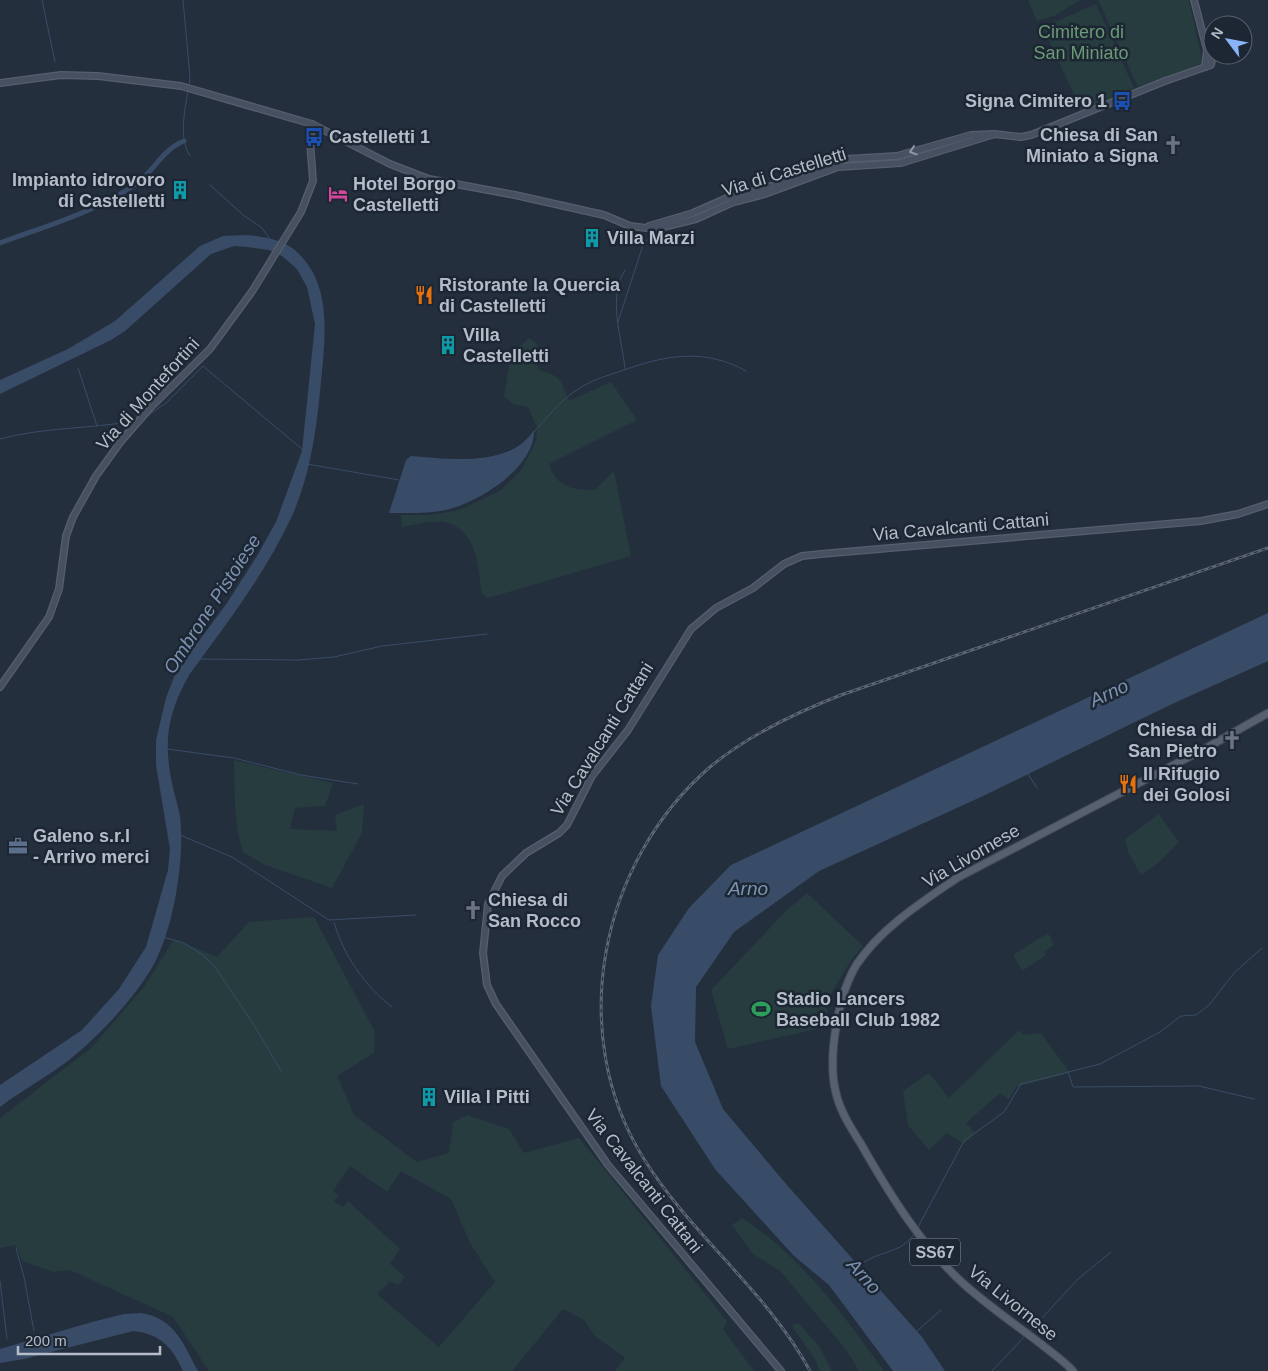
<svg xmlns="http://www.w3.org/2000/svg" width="1268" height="1371" font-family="Arial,sans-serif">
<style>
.green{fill:#263c3f;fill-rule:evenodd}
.water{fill:#394c67}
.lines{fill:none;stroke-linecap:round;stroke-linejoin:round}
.stream{stroke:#394c67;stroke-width:1}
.canal{stroke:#394c67;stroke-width:5}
.secondary-casing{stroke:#565f6c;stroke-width:8}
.primary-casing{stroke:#414a57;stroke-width:9}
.secondary{stroke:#465061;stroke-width:5.5}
.primary{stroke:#56606e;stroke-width:7}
.rail-casing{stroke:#5a6575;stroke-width:3}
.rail{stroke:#1d2633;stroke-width:1;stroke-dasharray:4;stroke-linecap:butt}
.oneway{stroke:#8e96a5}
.labels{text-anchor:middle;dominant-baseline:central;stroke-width:5;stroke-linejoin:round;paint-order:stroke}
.shield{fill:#1d2633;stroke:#878f9c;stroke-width:1}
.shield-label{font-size:16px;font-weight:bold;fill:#b4bcc9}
.park-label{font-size:18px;fill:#6b9a76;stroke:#1d2633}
.poi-label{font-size:18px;font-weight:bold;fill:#b4bcc9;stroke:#1d2633;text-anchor:start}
.street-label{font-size:18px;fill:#b4bcc9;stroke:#1d2633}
.water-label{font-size:19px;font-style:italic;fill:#7c92b1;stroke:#1d2633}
</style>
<rect width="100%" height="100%" fill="#242f3e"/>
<g class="green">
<polygon points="1028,0 1080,0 1056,15 1037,21"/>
<polygon points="1098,0 1189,0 1203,63 1138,87"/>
<polygon points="1096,4 1134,88 1082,112 1043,27"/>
<path d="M529 338 538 345 534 358 539 370C561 375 561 381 569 401L611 382 637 420 549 464C557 488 573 490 595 490L614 471 631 556 488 598 482 594C478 567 478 530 445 522 433 520 414 525 402 527L401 515H431L459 510 500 491 521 470 536 441 537 427 528 407 513 404 504 397 511 354Z"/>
<path d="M234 760 333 783 325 806 295 808 290 829 337 831 335 815 364 804 362 833 332 888 265 865 243 852C233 822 235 791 234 760Z"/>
<path d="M1159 814 1179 842C1165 856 1159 864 1141 875L1128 852 1125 839Z"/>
<polygon points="807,893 863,946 852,959 829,997 825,1027 728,1049 711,990 786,911"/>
<path d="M314 917 375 1032 374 1053 337 1076 354 1115 417 1162 449 1153 453 1122 467 1115 509 1129 524 1153 579 1138 727 1321 723 1329 754 1371H615L625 1358 595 1336 584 1320 563 1309 512 1371H209L173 1317 70 1270 54 1272 22 1261 16 1245 0 1248V1118L91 1048 144 987 174 939 217 957 249 922ZM350 1166 387 1192 401 1171 451 1199 470 1243 495 1282 439 1347 377 1294 390 1281 398 1285 405 1277 390 1264 400 1249 348 1201 343 1207 334 1201 339 1196 333 1191Z"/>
<polygon points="1048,933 1054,945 1044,952 1046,955 1022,971 1013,955"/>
<polygon points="1019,1030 1023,1035 1041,1033 1070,1073 1016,1087 1009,1099 1000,1093 966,1123 975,1133 964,1144 947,1133 929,1150 908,1125 903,1091 929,1073 949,1098"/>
<path d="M742 1218C801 1256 843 1314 884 1371H859L847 1351 781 1272 752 1253 732 1225Z"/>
<polygon points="798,1323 819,1346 832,1371 820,1371 816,1361 792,1326"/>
</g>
<g class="water">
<path d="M247 235C265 237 286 240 299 254 328 283 326 324 323 361 318 414 314 466 292 516 265 574 227 623 189 675 168 713 163 740 172 783 174 794 178 805 180 816 185 858 174 927 154 964 135 998 99 1036 69 1060 47 1077 22 1090 0 1107V1085L82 1030 119 989 146 947 168 870 170 849 156 765V740L166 698 174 677 187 657 227 603 257 556 276 522 302 451 315 324 307 287 297 269 282 256 269 250 247 247 234 246 211 254 125 331 111 340 0 394V380L68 349 115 321 200 246 223 236Z"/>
<path d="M534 430C536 467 478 503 446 510 427 514 408 513 389 513L406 460 411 456C450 459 510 468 534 430Z"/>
<polygon points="1268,613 1268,661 1172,704 983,796 819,871 734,932 696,987 695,1042 723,1109 786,1184 922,1337 945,1371 893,1371 829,1285 794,1256 715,1169 661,1086 651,1006 658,955 689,908 731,865"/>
<path d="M141 1313C175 1318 183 1344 198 1371H183C172 1347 161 1334 133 1331L24 1359 0 1363V1349L92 1322 124 1314Z"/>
</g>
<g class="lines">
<g class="stream">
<polyline points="42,0 55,62"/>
<polyline points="183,0 190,77 189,86"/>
<path d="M188 90C185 111 178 137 190 156"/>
<polyline points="210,185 243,215 261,227 270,239"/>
<polyline points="618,322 643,245 654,231"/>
<polyline points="78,368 97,426"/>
<path d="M625 369C622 338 607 298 625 270"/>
<polyline points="144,418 166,403 203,366 303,450"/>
<path d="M534 432C546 418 560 402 575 391 591 380 606 376 624 370 666 355 705 348 746 371"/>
<path d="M0 439C44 427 90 429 134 421"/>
<polyline points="307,464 399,480"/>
<polyline points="199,659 298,660 334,657 382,646 487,634"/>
<polyline points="167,749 234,758 301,775 358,784"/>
<polyline points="1028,774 1037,788"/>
<polyline points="180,835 232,857 329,920 416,915"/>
<path d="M334 922C343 955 365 986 392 1007"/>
<polyline points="163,937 184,943 203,955 215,967 254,1025 281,1071"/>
<polyline points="1068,1072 1073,1087 1199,1086 1254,1099"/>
<polyline points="918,1227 964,1141 1004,1112 1021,1084 1100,1064 1160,1032 1181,1016 1196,1015 1209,1005 1234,973 1262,948"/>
<polyline points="16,1248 24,1277 34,1331"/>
<path d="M860 1265C880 1249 899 1256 915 1233"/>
<polyline points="0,1281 7,1339"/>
<polyline points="917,1331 941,1310"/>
<polyline points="1030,1331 1078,1279 1111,1252"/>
<polyline points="992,1371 1025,1336"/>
</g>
<path class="canal" d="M0 243C46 226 96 212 136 184 154 171 163 149 184 141"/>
<g class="secondary-casing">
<g id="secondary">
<polyline points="1205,67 1207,50"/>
<polyline points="0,83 61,75 98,76 181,86 312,124 390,164 429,179 515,195 604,215 630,226 655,229 696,219 731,203 765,194 838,167 901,163 995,134"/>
<polyline points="649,226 693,213 727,198 763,189 846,159 897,156 971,135 995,134 1021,137 1031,135 1165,81 1211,65 1212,60 1207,50 1194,0"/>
<polyline points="0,687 49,617 59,589 66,536 73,517 96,476 122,440 150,408 210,349 253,290 301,212 313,181 310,141 312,124"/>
<polyline points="781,1371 608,1165 496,1004 487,985 483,953 488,904 502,876 526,853 559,833 567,825 592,776 628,730 691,629 716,608 753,588 784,564 802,556 821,554 1201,521 1238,514 1268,504"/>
</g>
</g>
<g class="primary-casing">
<path id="primary" d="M1073 1371C1064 1361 1052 1353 1041 1344 1016 1325 990 1307 966 1286 922 1247 890 1195 861 1144 851 1128 840 1111 836 1093 827 1059 838 994 857 964 881 928 922 902 957 878L1208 747 1268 713"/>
</g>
<use href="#secondary" class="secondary"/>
<use href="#primary" class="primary"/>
<g class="rail-casing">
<path id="rail" d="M810 1371C767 1291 692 1236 644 1159 565 1033 600 862 710 767 748 735 795 713 841 695L1268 548"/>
</g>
<use href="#rail" class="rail"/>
</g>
<defs><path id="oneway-chevron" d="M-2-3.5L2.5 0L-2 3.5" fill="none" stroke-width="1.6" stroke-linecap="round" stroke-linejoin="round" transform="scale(1.25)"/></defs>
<use class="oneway" href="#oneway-chevron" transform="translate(913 151) rotate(162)"/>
<defs>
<g id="bus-bare" transform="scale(1.5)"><path d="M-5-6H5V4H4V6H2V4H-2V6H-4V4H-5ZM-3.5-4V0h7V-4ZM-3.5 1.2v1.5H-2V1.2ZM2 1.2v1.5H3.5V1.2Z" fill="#1a4fb4" stroke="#1d2633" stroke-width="2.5" paint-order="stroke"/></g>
<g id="church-bare" transform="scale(1.5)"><path d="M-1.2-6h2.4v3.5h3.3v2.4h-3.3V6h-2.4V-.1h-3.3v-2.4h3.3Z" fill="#6b7280" stroke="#1d2633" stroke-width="2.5" paint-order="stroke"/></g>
<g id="building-bare" transform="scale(1.5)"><path d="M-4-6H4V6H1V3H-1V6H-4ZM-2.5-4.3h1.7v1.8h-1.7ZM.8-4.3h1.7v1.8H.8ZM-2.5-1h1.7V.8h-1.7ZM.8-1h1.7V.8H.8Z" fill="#0f9aa8" stroke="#1d2633" stroke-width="2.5" paint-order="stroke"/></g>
<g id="hotel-bare" transform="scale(1.5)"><path d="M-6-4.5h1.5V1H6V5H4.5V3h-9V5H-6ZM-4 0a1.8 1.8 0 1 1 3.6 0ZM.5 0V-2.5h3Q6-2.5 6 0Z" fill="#d1479c" stroke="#1d2633" stroke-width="2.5" paint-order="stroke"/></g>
<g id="restaurant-bare" transform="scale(1.5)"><path d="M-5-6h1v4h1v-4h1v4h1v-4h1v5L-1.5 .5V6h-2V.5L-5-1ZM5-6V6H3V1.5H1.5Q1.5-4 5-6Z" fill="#e8710a" stroke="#1d2633" stroke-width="2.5" paint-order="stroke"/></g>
<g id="office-bare" transform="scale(1.5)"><path d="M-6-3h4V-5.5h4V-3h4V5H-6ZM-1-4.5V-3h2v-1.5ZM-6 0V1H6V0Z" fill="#5c6f8a" stroke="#1d2633" stroke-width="2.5" paint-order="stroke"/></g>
<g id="stadium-bare" transform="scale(1.5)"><path d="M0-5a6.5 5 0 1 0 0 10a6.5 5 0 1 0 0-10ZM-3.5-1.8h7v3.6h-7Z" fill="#2e9e5b" stroke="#1d2633" stroke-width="2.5" paint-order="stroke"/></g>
</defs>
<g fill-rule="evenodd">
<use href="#bus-bare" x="1122" y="101"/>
<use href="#bus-bare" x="314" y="137"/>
<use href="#church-bare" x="1173" y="145"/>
<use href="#building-bare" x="180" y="190"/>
<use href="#hotel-bare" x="338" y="194"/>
<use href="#building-bare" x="592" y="238"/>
<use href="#restaurant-bare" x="424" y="295"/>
<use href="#building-bare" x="448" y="345"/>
<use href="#church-bare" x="1232" y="740"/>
<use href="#restaurant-bare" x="1128" y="784"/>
<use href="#office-bare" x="18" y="846"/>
<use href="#church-bare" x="473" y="910"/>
<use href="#stadium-bare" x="761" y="1009"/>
<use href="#building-bare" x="429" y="1097"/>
</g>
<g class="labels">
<rect class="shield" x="910" y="1238.5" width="50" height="27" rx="4"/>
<g class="shield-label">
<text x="935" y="1252">SS67</text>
</g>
<g class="park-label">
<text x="1081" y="32">Cimitero di<tspan x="1081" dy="21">San Miniato</tspan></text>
</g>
<g class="poi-label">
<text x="1107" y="101" text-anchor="end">Signa Cimitero 1</text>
<text x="1158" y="135" text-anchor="end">Chiesa di San<tspan x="1158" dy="21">Miniato a Signa</tspan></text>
<text x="329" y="137">Castelletti 1</text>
<text x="165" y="180" text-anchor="end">Impianto idrovoro<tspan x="165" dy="21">di Castelletti</tspan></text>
<text x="353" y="184">Hotel Borgo<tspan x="353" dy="21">Castelletti</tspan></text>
<text x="607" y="238">Villa Marzi</text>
<text x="439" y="285">Ristorante la Quercia<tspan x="439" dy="21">di Castelletti</tspan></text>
<text x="463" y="335">Villa<tspan x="463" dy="21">Castelletti</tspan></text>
<text x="1217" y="730" text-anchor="end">Chiesa di<tspan x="1217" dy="21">San Pietro</tspan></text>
<text x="1143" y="774">Il Rifugio<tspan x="1143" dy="21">dei Golosi</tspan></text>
<text x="33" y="836">Galeno s.r.l<tspan x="33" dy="21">- Arrivo merci</tspan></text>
<text x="488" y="900">Chiesa di<tspan x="488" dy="21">San Rocco</tspan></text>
<text x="776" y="999">Stadio Lancers<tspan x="776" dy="21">Baseball Club 1982</tspan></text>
<text x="444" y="1097">Villa I Pitti</text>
</g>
<g class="street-label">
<text transform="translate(784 172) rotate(-17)">Via di Castelletti</text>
<text transform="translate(148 394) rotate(-48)">Via di Montefortini</text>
<text transform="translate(961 527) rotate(-5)">Via Cavalcanti Cattani</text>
<text transform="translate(602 739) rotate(-58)">Via Cavalcanti Cattani</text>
<text transform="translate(971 856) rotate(-30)">Via Livornese</text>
<text transform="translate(644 1181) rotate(52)">Via Cavalcanti Cattani</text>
<text transform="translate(1013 1303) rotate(39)">Via Livornese</text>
</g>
<g class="water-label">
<text transform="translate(212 604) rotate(-57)">Ombrone Pistoiese</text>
<text transform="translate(1109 693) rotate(-25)">Arno</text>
<text x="748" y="888">Arno</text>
<text transform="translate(864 1276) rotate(48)">Arno</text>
</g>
</g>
<g transform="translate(1228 40) rotate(302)"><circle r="24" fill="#1d2633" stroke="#59626f"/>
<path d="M0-4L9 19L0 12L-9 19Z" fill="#8ab4f8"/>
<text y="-8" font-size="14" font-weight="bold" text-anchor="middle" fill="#b4bcc9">N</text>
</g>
<path d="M18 1346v8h142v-8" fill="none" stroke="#b4bcc9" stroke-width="2.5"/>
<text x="25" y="1346" font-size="15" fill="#b4bcc9" stroke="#1d2633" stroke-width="4" paint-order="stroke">200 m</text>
</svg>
